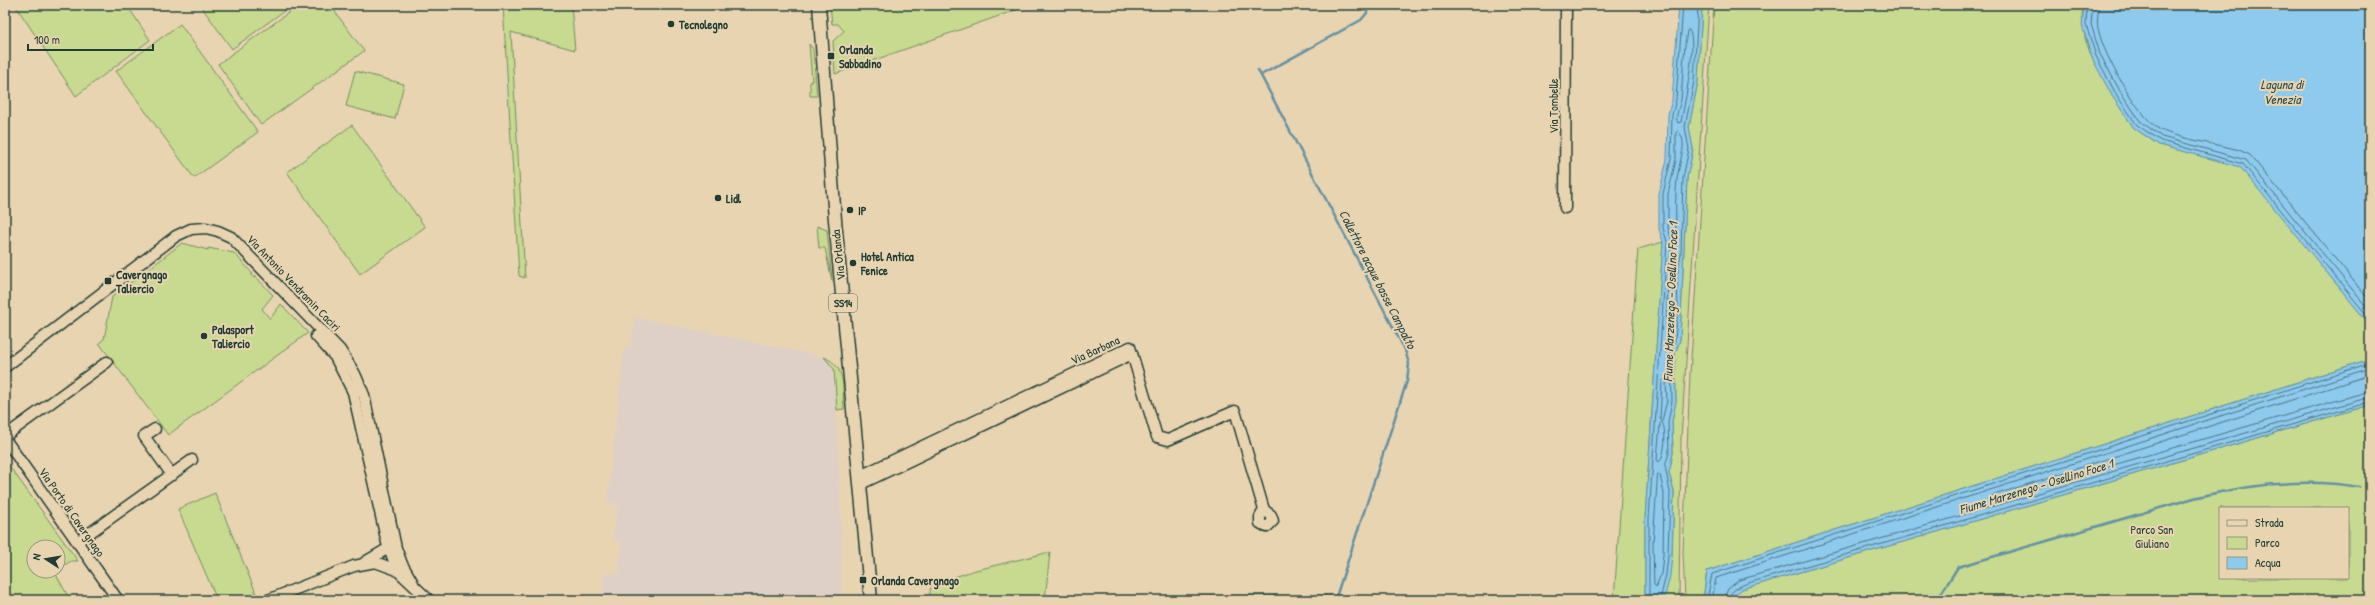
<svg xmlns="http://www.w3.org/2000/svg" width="2375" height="605" font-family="'Patrick Hand',sans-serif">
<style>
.built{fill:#dfd0c7}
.green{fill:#c7da8f;stroke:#738c62;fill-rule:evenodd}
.water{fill:#8ec9ee;stroke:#6291a4}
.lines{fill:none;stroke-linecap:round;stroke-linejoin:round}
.shore{stroke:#4b757e;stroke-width:1}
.stream{stroke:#6291a4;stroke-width:2.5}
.minor-casing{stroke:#1f3d34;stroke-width:13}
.major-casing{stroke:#1f3d34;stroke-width:15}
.minor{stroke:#e9d4b2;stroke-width:10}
.major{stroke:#e9d4b2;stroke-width:12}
.poi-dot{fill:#1f3d34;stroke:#e9d4b2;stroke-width:1.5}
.labels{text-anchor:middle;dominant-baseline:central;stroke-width:4;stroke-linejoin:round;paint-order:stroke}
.shield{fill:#e9d4b2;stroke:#5c6a5a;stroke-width:1}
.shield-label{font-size:11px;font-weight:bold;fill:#1f3d34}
.poi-label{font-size:12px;font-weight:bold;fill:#1f3d34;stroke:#e9d4b2;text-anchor:start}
.street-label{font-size:12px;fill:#1f3d34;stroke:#e9d4b2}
.park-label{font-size:12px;fill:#274539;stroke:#e9d4b2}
.water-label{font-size:13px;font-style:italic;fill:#2a4b47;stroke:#e9d4b2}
</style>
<rect width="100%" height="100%" fill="#e9d4b2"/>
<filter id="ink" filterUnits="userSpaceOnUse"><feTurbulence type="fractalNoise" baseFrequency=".025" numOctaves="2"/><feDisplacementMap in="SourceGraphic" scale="8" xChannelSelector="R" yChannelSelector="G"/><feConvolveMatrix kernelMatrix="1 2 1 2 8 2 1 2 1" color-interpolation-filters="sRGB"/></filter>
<g filter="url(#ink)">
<polygon class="built" points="635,317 817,355 828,360 834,369 837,410 842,547 841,600 602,600 604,575 606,573 618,574 622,542 613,541 617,504 607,503 624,348 630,349"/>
<g class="green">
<polygon points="15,5 127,5 150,40 76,96"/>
<polygon points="200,5 292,5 232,49"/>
<polygon points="299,5 330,5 364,51 261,125 218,64"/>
<polygon points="503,5 571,5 575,50 511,32 525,278 519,276"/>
<polygon points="830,5 1030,5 835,74 833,41 844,31 838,24 832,24"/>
<polygon points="1702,5 1709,5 1681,439 1679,600 1664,600 1672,555 1674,491 1669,473 1673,453 1672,422 1676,401 1675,354 1680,340 1687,178 1693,149 1689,127 1698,81"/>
<polygon points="1714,5 2084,5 2082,15 2085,38 2092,58 2122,111 2134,128 2159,145 2235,164 2244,170 2370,325 2370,359 1707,571 1703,600 1685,600 1683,553 1690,374"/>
<polygon points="180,24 258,132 194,178 116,71"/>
<polygon points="809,44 813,49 817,96 810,96 810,81 812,81"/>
<polygon points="355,71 404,84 395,119 346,106"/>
<polygon points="352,125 425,227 360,274 287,172"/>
<polygon points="817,226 827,230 832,281 825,248 819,248"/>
<polygon points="1663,242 1645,519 1645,600 1614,600 1638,249"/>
<polygon points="182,243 208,250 208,248 234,253 253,274 251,275 254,278 255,276 273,295 262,309 270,319 281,304 308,333 168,435 99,343 104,339 112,297 146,271 148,272 151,270 150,268"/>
<path d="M824 357C847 367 842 387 844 409L837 410 834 369Z"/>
<path d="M2370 405V600H1731L1742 589ZM2220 508H2348V578H2220Z"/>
<polygon points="5,460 78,561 71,561 58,569 58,547 34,547 34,571 54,571 68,596 60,600 5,600"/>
<polygon points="215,493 256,593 240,600 217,600 178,509"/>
<polygon points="1050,552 1045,600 929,600 931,585 972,571"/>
<polygon points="1331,595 1329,600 1195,600 1196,596"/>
</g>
<g class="water">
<polygon points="1679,5 1702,5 1698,81 1689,127 1693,149 1687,178 1680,340 1675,354 1676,401 1672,422 1673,453 1669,473 1674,491 1672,555 1670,576 1664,600 1645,600 1645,519 1663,242 1659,229 1659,194 1667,159 1668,114 1672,100"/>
<polygon points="2084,5 2370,5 2370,325 2240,167 2159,145 2134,128 2112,96 2092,58 2082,25"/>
<polygon points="2370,359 2370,405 1756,585 1742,589 1731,600 1703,600 1707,571"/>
</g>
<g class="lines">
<g class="shore">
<polyline points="2087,5 2086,25 2096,56 2116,94 2137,125 2161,141 2243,164 2370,319"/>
<polyline points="2093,5 2091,24 2100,54 2120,91 2140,121 2162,137 2246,160 2370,311"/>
<path d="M2099 5C2098 15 2096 23 2099 32 2104 56 2138 116 2159 129 2178 139 2217 144 2239 150L2250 155 2370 301"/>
<path d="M1689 30C1698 41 1684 106 1681 122L1678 123C1674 117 1680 106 1681 100 1683 77 1683 54 1687 31Z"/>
<path d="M1678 131C1687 140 1682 152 1680 163 1671 198 1680 236 1673 271L1671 273 1669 271 1672 242 1668 227V194L1676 160V133Z"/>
<path d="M1671 281C1674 288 1673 325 1668 330L1666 328 1668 282Z"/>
<polyline points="2370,375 1991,496 1990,498 1992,500 2370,391"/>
<polygon points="1664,380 1666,382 1667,401 1662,421 1660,419 1662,382"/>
<path d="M1662 422C1667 429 1665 457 1659 462L1657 460 1660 424Z"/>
<polygon points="1658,474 1660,475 1664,493 1663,555 1661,574 1656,587 1654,585 1653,544"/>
<polyline points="1649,600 1649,519 1667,242 1663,228 1663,194 1671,159 1672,115 1676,100 1683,5"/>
<polyline points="1660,600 1666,575 1668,555 1670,492 1665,466 1669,453 1668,422 1672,401 1671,354 1675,340 1678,309 1677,276 1681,253 1683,178 1689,149 1685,127 1694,81 1698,5"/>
<polyline points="1707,600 1712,574 2370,363"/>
<polyline points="1712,600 1716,578 2370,368"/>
<polyline points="1723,600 1728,589 1739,580 2370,397"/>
<path d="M1728 600C1730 588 1745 584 1755 581L2370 402"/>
</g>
<g class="stream">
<polyline points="1258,70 1405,350 1409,364 1407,381 1335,600"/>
<polyline points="1261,75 1361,20 1367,13 1366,5"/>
<path d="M1937 600 1958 567 2194 498C2246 485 2306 478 2359 487"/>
</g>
<g class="minor-casing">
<g id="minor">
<polyline points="1565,208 1566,5"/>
<polyline points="322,332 316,336 335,357 353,392 387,543 397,569"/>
<polyline points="5,367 176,236 191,229 206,228 218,231 231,237 340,350 355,374 364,395 396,548 402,564 413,583"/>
<polyline points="155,429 144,436 172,475"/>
<polyline points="5,436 107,362"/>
<polyline points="5,439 118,600"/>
<polyline points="860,476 1130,347 1157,437 1168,440 1235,411 1264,510 1260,517 1260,523 1267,527 1273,521 1271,515 1264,510"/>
<polyline points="861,484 1132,354"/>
<polyline points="77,542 192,460"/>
<polyline points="365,562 392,546"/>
<polyline points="268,600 354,566 375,562 397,570 429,600"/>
</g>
</g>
<g class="major-casing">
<polyline id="major" points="819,5 835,220 871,600"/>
</g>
<use href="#minor" class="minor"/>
<use href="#major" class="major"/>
</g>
</g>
<g class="poi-dot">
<circle cx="671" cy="24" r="4"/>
<rect x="827" y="52" width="8" height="8" rx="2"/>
<circle cx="718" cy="198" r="4"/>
<circle cx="850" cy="210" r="4"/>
<circle cx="853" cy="263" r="4"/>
<rect x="104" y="277" width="8" height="8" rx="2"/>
<circle cx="204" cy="336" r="4"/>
<rect x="859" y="576" width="8" height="8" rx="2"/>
</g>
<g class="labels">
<rect class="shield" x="829" y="294" width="28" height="18" rx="3"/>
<g class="shield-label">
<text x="843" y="303">SS14</text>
</g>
<g class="poi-label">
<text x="679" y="24">Tecnolegno</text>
<text x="839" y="49">Orlanda<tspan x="839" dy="14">Sabbadino</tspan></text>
<text x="726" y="198">Lidl</text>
<text x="858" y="210">IP</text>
<text x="861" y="256">Hotel Antica<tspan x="861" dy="14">Fenice</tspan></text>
<text x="116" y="274">Cavergnago<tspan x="116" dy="14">Taliercio</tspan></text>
<text x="212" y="329">Palasport<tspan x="212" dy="14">Taliercio</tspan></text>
<text x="871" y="580">Orlanda Cavergnago</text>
</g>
<g class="street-label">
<text transform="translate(1553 106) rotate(-90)">Via Tombelle</text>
<text transform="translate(838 255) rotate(-96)">Via Orlanda</text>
<text transform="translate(294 283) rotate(46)">Via Antonio Vendramin Caciri</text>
<text transform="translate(1095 350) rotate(-25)">Via Barbana</text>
<text transform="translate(72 512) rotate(55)">Via Porto di Cavergnago</text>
</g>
<g class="park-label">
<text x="2152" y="529">Parco San<tspan x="2152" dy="14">Giuliano</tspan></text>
</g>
<g class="water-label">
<text x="2282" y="84">Laguna di<tspan x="2282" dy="15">Venezia</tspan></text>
<text transform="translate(1378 279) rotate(63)">Collettore acque basse Campalto</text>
<text transform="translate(1670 302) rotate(-88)">Fiume Marzenego - Osellino Foce 1</text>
<text transform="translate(2036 486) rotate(-17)">Fiume Marzenego - Osellino Foce 1</text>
</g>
</g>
<rect width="2375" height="605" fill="none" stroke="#e9d4b2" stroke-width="20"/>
<rect x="10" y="10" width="2355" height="585" fill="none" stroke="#1f3d34" stroke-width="1.5" filter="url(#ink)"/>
<rect x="2219" y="507" width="130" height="72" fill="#e9d4b2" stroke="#989880"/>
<rect x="2227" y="520" width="20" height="6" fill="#e9d4b2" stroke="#989880"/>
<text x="2255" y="527" font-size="12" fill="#1f3d34">Strada</text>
<rect x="2227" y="537" width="20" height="12" fill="#c7da8f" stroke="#989880"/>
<text x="2255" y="547" font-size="12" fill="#1f3d34">Parco</text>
<rect x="2227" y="557" width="20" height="12" fill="#8ec9ee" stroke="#989880"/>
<text x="2255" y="567" font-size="12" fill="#1f3d34">Acqua</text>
<g transform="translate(46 559) rotate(282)"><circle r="19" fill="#e9d4b2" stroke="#989880"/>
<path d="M0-3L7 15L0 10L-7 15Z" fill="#1f3d34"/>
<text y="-6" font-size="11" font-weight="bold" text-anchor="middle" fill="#1f3d34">N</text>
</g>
<path d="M28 44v6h125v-6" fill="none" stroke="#1f3d34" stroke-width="2"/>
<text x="34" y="44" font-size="12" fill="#1f3d34" stroke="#e9d4b2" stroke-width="3" paint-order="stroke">100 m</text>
</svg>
